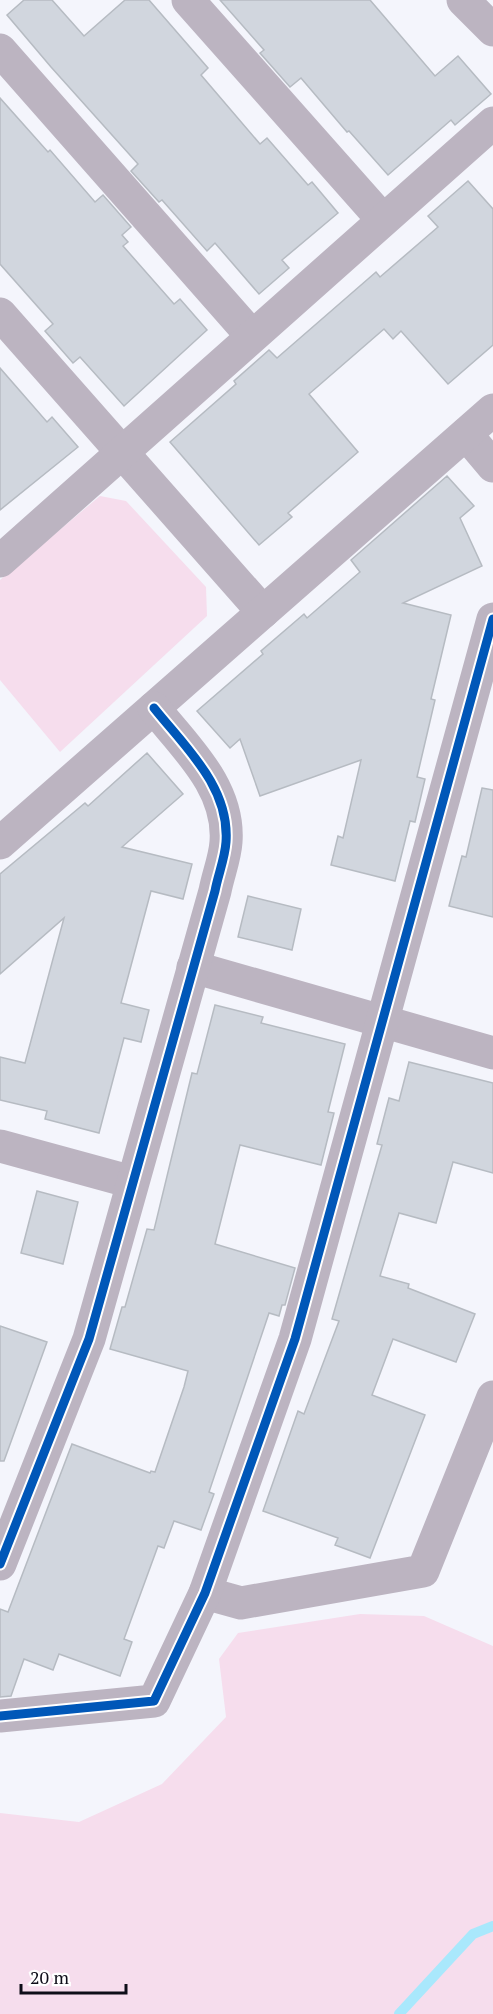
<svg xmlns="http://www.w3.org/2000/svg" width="493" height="2014" font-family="'PT Serif',serif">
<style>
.green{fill:#f6dded}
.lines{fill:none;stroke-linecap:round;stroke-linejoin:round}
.stream{stroke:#a9e8fc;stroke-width:10}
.building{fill:#d1d6de;stroke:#b6bbc2;stroke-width:1.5}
.minor{stroke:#bcb4c1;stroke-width:33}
.cycleway-casing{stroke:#fff;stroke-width:13}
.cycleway{stroke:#0057b8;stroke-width:9}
</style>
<rect width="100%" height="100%" fill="#f4f5fc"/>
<g class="green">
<polygon points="100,496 126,501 206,587 207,616 60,752 0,680 0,580"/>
<polygon points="360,1614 424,1616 493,1646 493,2014 0,2014 0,1813 79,1822 162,1784 226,1717 219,1659 238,1633"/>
</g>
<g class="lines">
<polyline class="stream" points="399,2014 473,1934 493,1926"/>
</g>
<g class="building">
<polygon points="24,0 52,0 84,36 125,0 149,0 208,68 201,75 260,144 267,138 308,185 312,182 338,213 282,260 289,268 259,294 215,243 207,251 162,200 159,202 131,171 138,164 51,67 7,15"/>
<polygon points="220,0 370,0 435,76 458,56 491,94 455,125 451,120 388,175 349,131 347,132 301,78 290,87 260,53 264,50"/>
<polygon points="0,98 48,152 50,150 95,202 103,195 131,227 122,235 128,242 123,246 174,304 180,299 207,330 124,406 80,357 73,363 45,331 53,324 0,264"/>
<polygon points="468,181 493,209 493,345 448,384 401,331 393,339 384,329 309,394 358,452 288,513 292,517 259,545 170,442 236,384 234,381 269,350 277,358 376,272 380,277 438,227 428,216"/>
<polygon points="0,368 47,422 52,417 78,447 0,510"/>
<polygon points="447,476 474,506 460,518 482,566 403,603 451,615 431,699 435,700 417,777 425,779 415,822 410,821 395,881 331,865 338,836 343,838 361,760 260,796 240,739 230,748 197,711 263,654 261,651 304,614 307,618 360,572 351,560"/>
<polygon points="147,753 183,794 122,847 192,864 183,899 151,891 121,1003 149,1010 141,1042 124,1038 99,1133 45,1119 47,1111 0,1100 0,1057 25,1063 64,918 0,974 0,874 85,803 88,806"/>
<polygon points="482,788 493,790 493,917 449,906 462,856 466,857"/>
<polygon points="248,896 301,909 292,950 238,937"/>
<polygon points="215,1005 263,1017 261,1023 345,1044 328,1112 334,1113 321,1165 240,1145 215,1244 295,1268 285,1305 282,1305 279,1316 269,1313 209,1492 214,1494 201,1530 174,1521 164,1548 158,1546 124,1639 132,1642 120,1676 59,1654 53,1670 24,1659 11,1696 0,1697 0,1609 8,1612 72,1444 150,1473 151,1471 155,1472 184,1387 188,1371 110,1349 122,1307 125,1307 147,1229 154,1230 192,1073 197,1074"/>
<polygon points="409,1062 493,1083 493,1173 453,1162 436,1223 399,1213 380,1276 409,1284 408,1288 475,1314 456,1362 393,1339 372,1395 425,1415 370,1558 335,1545 338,1538 263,1511 298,1411 304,1414 339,1321 332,1319 382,1145 377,1144 389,1098 399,1101"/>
<polygon points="37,1191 78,1202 63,1264 21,1253"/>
<polygon points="0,1326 47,1342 4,1461 0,1461"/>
</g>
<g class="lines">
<g class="minor">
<polyline points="188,0 383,220"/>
<polyline points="463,0 493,30"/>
<polyline points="0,50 252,336"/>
<polyline points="0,314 263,612"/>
<polyline points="466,434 493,466"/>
<polyline points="0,561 493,123"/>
<polyline points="0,843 493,410"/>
<polyline points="193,967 493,1053"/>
<polyline points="0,1146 132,1182"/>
<path d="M0 1564 89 1339 215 891C218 875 225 858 226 842 230 787 185 747 154 708"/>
<polyline points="205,1593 241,1603 423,1571 493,1397"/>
<polyline points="0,1716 154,1701 205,1593 295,1339 493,619"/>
</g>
<g class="cycleway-casing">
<g id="cycleway">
<path d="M0 1564 89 1339 215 891C218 875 225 858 226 842 230 787 185 747 154 708"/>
<polyline points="0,1716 154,1701 205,1593 295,1339 493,619"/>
</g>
</g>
<use href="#cycleway" class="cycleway"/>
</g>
<path d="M21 1984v9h105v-9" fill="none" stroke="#0e0e19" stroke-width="3"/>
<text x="30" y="1984" font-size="18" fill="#0e0e19" stroke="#ffffff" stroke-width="4.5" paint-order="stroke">20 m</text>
</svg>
